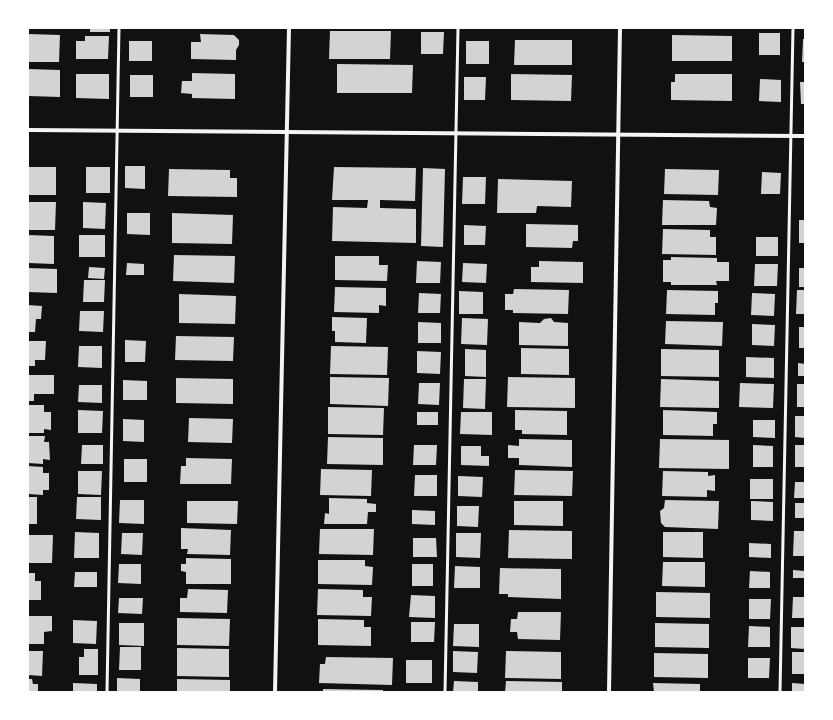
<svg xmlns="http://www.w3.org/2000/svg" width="833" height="720" font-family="Mulish,sans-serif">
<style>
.building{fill:#d3d3d3}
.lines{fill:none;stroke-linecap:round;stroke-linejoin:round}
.service{stroke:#f5f5f5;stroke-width:3}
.minor{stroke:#f5f5f5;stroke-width:4}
</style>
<rect width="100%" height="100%" fill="#111"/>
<g class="building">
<rect x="90" y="28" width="20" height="4"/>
<polygon points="330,31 391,31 390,59 329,59"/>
<polygon points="421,32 444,32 443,54 421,54"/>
<rect x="759" y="33" width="21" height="22"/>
<polygon points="28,34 60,35 59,62 28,62"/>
<polygon points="200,34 234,35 239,40 239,45 236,50 236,60 191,59 191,42 201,42"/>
<polygon points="672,35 732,36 732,61 672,61"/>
<polygon points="85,36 109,36 108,59 76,59 76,41 85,41"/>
<polygon points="803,39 805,39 805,62 802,62"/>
<polygon points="515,40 572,40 572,65 514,65"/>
<rect x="129" y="41" width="23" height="20"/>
<rect x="466" y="41" width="23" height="23"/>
<polygon points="337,64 413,65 412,93 337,93"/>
<polygon points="28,69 60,70 60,97 28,96"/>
<polygon points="192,73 235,74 235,99 192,98 192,94 181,93 182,81 192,81"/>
<polygon points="76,74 109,74 109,99 76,98"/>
<polygon points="511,74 572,75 571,101 511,100"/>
<polygon points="675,74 732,74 732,101 671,100 671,82 675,82"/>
<rect x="130" y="75" width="23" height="22"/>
<polygon points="464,77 486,77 485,100 464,100"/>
<polygon points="760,79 781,80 781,102 759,101"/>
<polygon points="800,82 805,82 805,104 801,104"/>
<polygon points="125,166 145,166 145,189 125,188"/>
<rect x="28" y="167" width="28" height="28"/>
<rect x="86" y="167" width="24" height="26"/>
<polygon points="334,167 416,168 415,201 380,200 380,208 416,209 416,243 332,241 333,207 367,208 368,200 332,200"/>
<polygon points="423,168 445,169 443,247 421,246"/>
<polygon points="169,169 230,170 230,178 237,178 237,197 168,196"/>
<polygon points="665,169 719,170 718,195 664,194"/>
<polygon points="762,172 781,173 780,194 761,194"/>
<polygon points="463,177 486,177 485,204 462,204"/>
<polygon points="498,179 572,181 571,207 537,206 536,213 497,213"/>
<polygon points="663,200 709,201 710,207 717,208 716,225 662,225"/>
<polygon points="28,202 56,202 55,230 28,230"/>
<polygon points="83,202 106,203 105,229 83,228"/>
<polygon points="127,213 150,213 150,235 127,234"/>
<polygon points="172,213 233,215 232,244 172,243"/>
<rect x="799" y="220" width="6" height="23"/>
<polygon points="526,224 578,225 578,241 573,241 572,248 526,247"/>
<polygon points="464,225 486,226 485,245 464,245"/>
<polygon points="663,229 710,230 710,237 716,237 716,255 662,254"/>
<polygon points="28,235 54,236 54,264 28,263"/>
<rect x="79" y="235" width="26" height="22"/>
<rect x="756" y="237" width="22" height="19"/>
<polygon points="174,255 235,256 234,283 173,281"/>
<polygon points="335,256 379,256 379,265 388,265 387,281 335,280"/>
<polygon points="671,257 717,258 717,262 729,262 729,281 716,281 717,285 671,285 671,282 663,282 663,260 671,260"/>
<polygon points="417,261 441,262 440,283 416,283"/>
<polygon points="539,261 583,262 583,283 531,282 531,267 539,267"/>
<polygon points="127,263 144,264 144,275 126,275"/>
<polygon points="463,263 487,264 486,283 462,282"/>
<polygon points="755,264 778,264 777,286 754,286"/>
<polygon points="89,267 105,268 104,279 88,278"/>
<polygon points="28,268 57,269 57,293 28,292"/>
<rect x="799" y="268" width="6" height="19"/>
<polygon points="84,280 105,280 104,302 83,302"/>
<polygon points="335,287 386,288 386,306 379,305 379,313 334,312"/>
<polygon points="514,289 569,290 568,314 513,313 513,310 505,310 505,294 513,294"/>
<polygon points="667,290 718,291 718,303 715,303 715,315 666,314"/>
<polygon points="797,290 805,290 805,314 796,314"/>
<polygon points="459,291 483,292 483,314 459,314"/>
<polygon points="419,293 441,294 440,313 418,313"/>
<polygon points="752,293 775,294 774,316 751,315"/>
<polygon points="179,294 236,296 235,324 179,323"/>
<polygon points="28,305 42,306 41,319 36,319 35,332 28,332"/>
<polygon points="80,311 104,311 103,332 79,331"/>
<polygon points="332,317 367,318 366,343 335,342 335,331 332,331"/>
<polygon points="462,318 488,319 487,345 461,344"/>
<polygon points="551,318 554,322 568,323 568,346 519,345 519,322 540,323 544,319"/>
<polygon points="666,321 723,322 722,346 665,344"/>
<polygon points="418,322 441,323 441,343 418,343"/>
<polygon points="752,324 775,325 774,346 752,345"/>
<rect x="799" y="327" width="6" height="21"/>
<polygon points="176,336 234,337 233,361 175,360"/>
<polygon points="125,340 146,341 145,362 125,362"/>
<polygon points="28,341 46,341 45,360 35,360 35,366 28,366"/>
<polygon points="79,346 102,346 102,368 78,367"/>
<polygon points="331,346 388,347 387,375 330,374"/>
<polygon points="521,348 569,349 569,375 521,374"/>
<polygon points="465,349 486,350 486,377 465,376"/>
<polygon points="661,349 719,350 719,377 661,376"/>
<polygon points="417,351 441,352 440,374 417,373"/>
<polygon points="746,357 774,358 774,378 746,377"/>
<polygon points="798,363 805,364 805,376 798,376"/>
<polygon points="28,375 54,375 54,394 34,394 34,401 28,401"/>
<polygon points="330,377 389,378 388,406 330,404"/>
<polygon points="508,377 575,378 575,408 507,407"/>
<polygon points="176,378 233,379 233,404 176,403"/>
<polygon points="464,379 486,379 485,409 463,408"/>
<polygon points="661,379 719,381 719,408 660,407"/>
<polygon points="123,380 147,381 147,400 123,400"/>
<polygon points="419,383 440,383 439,405 418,404"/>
<polygon points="740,383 774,384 773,408 739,407"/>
<rect x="797" y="384" width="8" height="23"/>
<polygon points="79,385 102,385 102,403 78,402"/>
<polygon points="28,405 44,405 44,412 51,412 51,430 44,429 44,433 28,433"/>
<polygon points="328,407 384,408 383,435 328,434"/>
<polygon points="78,410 103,411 102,433 78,433"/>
<polygon points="515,410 567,411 567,435 522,434 522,430 515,430"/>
<polygon points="663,410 717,412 717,424 713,424 713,436 663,435"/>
<rect x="417" y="412" width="21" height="13"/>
<polygon points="461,412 492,412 492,435 460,434"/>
<polygon points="795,416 805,416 805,438 795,437"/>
<polygon points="189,418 233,419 232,443 188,442"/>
<polygon points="123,419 144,420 144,442 123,441"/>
<polygon points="753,420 775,420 775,438 753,437"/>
<polygon points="28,436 45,436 44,442 49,442 50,460 43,459 43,464 28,463"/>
<polygon points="328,437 383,438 383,465 327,464"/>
<polygon points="519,439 572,440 572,467 519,465 519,458 508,458 508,445 519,446"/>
<polygon points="660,439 729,440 729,469 659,468"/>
<polygon points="82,445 103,445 103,464 81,464"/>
<polygon points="414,445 437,445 436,465 413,465"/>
<polygon points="753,445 773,446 773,467 753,467"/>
<rect x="795" y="445" width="10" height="22"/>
<polygon points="461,446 481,446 481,456 489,456 489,466 461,465"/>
<polygon points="186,458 232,459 231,484 180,484 181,466 186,466"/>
<rect x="124" y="459" width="23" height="23"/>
<polygon points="28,466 43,467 43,473 49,473 49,490 43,490 43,495 28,494"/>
<polygon points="321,469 372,470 371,496 320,495"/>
<polygon points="515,470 573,471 572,496 514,495"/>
<polygon points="78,471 102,471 101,495 78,494"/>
<polygon points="663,471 708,472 708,476 715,475 715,491 707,490 707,497 662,496"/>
<polygon points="415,475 437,475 437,496 414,496"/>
<polygon points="458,476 483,477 482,497 458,496"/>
<rect x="750" y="479" width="23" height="20"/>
<polygon points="795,482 805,482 805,498 794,498"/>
<rect x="28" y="497" width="9" height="27"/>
<polygon points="77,497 101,497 101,520 76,519"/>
<polygon points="329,498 367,499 367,503 376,504 376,512 368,512 367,524 324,524 325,513 329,514"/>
<polygon points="120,500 144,500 144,524 119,523"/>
<polygon points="665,500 719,501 718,529 665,527 661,523 660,511 664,508"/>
<polygon points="187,501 238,501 237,524 187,523"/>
<polygon points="514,501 563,501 563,526 514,525"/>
<polygon points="751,501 773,502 773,521 751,520"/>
<rect x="795" y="503" width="10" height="15"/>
<polygon points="457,506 479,506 478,527 457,526"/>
<polygon points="412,510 435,511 435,525 412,524"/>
<polygon points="181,528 231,530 230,555 187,554 188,549 181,549"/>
<polygon points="320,529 374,529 373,555 319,554"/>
<polygon points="509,530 572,531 572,559 508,558"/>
<polygon points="794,531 805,531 805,556 793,556"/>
<polygon points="75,532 99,533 99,558 74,558"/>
<polygon points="663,532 703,532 703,558 663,557"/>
<polygon points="122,533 143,533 142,555 121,554"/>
<polygon points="456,533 481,533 480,558 456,557"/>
<polygon points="28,535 53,535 52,563 28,563"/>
<polygon points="413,538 436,538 437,557 413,557"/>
<polygon points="749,543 771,544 771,558 749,557"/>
<polygon points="186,558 231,559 231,584 186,584 186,572 181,571 181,564 186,564"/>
<polygon points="318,560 365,560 365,566 373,567 372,585 318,584"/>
<polygon points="663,562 705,562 705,587 662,586"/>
<polygon points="119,564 141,564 141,584 118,583"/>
<rect x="412" y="564" width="21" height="22"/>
<polygon points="455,566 480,567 480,588 454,588"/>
<polygon points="500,568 561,569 561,599 508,597 508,594 499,594"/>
<polygon points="793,570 805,571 805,578 793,578"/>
<polygon points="750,571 770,572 770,588 749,588"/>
<polygon points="75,572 97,572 97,587 74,587"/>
<polygon points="28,573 35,573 35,581 41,581 41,600 28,600"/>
<polygon points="188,589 228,590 227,613 180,612 180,598 187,598"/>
<polygon points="318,589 363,590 363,597 372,597 371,616 317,615"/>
<polygon points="656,592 710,593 710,618 656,617"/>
<polygon points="411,595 435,596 435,618 409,617"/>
<polygon points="793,597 805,597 805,618 792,618"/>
<polygon points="119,598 143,598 142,614 118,613"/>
<polygon points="749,599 771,599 770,619 749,619"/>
<polygon points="518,612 561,612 560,640 518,639 517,632 510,632 511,619 517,619"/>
<polygon points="28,616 52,616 52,631 44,632 44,644 28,644"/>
<polygon points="177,618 230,619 229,646 177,645"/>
<polygon points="318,619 364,620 364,627 371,627 371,646 318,645"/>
<polygon points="73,620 97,621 96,644 73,643"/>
<polygon points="411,622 435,622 434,642 411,642"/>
<polygon points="119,623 144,623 144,646 119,645"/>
<polygon points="655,623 709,624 709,648 655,647"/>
<polygon points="454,624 479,624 479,647 453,646"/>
<polygon points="749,626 770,627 770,647 748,647"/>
<polygon points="791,627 805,627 805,649 791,648"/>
<polygon points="120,647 141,647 141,670 119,670"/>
<polygon points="177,648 229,649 229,677 177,676"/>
<polygon points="84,649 98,649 98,675 79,675 79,657 84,657"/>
<polygon points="28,651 43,651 42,676 28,675"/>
<polygon points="453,651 478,652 477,673 453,672"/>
<polygon points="506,651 561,652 561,679 505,678"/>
<rect x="792" y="652" width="13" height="22"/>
<polygon points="654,653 708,654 708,678 654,677"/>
<polygon points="326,657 393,658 392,685 319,683 320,664 325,664"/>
<polygon points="748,658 770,658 769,678 748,678"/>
<rect x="406" y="660" width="26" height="23"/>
<polygon points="117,678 140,679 140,692 117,692"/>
<polygon points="28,679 32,679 33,684 38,684 38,692 28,692"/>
<polygon points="177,679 230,680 230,692 177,692"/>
<polygon points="454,681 478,682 478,692 453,692"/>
<polygon points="506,681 562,682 562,692 505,692"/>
<polygon points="73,683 97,684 97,692 73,692"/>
<polygon points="653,683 700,684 700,692 654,692"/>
<polygon points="792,683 805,684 805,692 792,692"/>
<polygon points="323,689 383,690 383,692 323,692"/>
</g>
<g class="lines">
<g class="service">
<polyline points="107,692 119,28"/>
<polyline points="445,692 458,28"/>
<polyline points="780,692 793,28"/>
</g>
<g class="minor">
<polyline points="28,130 805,136"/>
<polyline points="275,692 289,28"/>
<polyline points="609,692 620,28"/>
</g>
</g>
<rect width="833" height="720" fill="none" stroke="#ffffff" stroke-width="58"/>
</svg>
